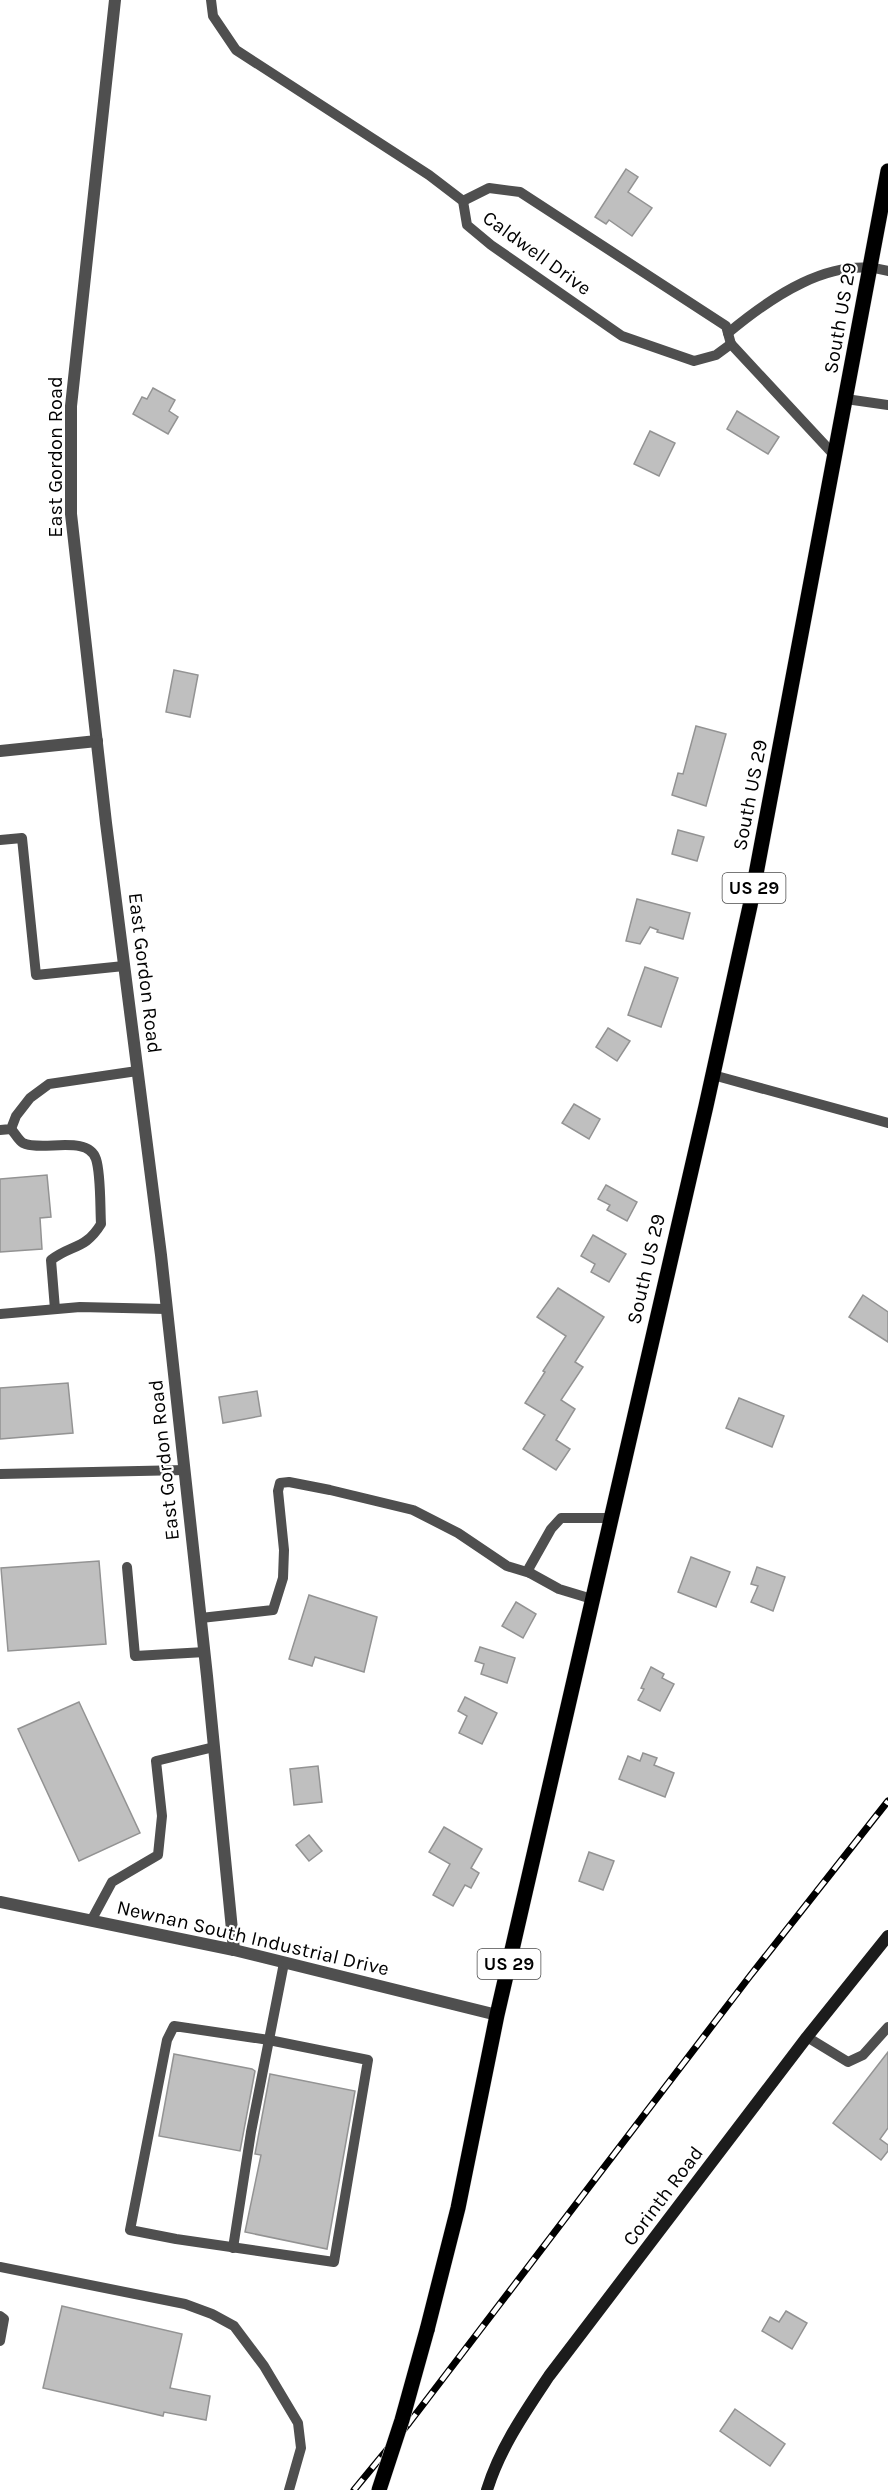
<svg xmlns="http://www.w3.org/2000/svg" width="888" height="2490" font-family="Karla,sans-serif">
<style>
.building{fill:#bfbfbf;stroke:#939393;stroke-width:1.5}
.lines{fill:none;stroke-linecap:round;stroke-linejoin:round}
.primary-casing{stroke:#dbdbdb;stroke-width:16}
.lane{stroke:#4f4f4f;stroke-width:10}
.street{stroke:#4f4f4f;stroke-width:12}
.secondary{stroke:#1c1c1c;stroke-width:12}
.primary{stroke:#000;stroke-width:15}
.rail-casing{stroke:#000;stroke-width:7}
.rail{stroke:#fff;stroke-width:4.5;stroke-dasharray:14;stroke-linecap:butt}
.primary-bridge-casing{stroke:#dbdbdb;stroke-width:16;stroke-linecap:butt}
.primary-bridge{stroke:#000;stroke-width:15}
.labels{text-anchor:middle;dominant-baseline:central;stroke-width:4.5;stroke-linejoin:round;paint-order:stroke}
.shield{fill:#fff;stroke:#4c4c4c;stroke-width:1.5}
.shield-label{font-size:18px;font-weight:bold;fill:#000}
.street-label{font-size:20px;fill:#000;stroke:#fff}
</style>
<rect width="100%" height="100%" fill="#fff"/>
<g class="building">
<polygon points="626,169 638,177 628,192 652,208 632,236 609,220 606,224 595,217"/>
<polygon points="153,388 175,400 169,411 178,417 168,434 133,414 142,397 147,399"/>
<polygon points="737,411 779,437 768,454 727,429"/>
<polygon points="650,431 675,443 659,476 634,464"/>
<polygon points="174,670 198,675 190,717 166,712"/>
<polygon points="696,726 726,734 706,806 672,795 678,773 683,774"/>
<polygon points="678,830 704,837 697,861 672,854"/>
<polygon points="637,899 690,913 683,939 657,932 658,930 650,927 640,944 626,941"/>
<polygon points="645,967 678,978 661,1027 628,1015"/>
<polygon points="608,1028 630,1041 617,1061 596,1047"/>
<polygon points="574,1104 600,1119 589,1139 562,1123"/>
<polygon points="47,1175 51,1217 40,1218 42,1249 0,1252 0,1179"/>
<polygon points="606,1185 637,1202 627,1221 607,1210 610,1205 598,1199"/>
<polygon points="593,1235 626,1254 609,1282 591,1272 595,1264 581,1256"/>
<polygon points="558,1288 604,1317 575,1362 583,1367 561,1400 575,1409 556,1440 570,1449 556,1470 523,1449 545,1415 525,1403 545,1372 543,1371 566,1336 537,1317"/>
<polygon points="863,1295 888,1312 888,1342 849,1317"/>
<polygon points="68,1383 73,1433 0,1439 0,1388"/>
<polygon points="257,1391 261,1416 223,1423 219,1397"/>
<polygon points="739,1398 784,1416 772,1447 726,1428"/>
<polygon points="691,1557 730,1572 716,1607 678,1592"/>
<polygon points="99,1561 106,1644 8,1651 1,1568"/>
<polygon points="757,1567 785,1577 773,1611 751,1602 758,1586 751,1584"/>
<polygon points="309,1595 377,1617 364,1672 315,1657 312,1666 289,1659"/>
<polygon points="516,1602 536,1614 523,1638 502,1626"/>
<polygon points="480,1647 515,1658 507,1683 481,1674 484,1664 475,1661"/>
<polygon points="651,1667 664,1674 662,1678 674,1684 660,1711 638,1700 644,1689 641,1688"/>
<polygon points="465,1697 497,1713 482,1744 459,1733 467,1716 458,1711"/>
<polygon points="79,1702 140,1833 79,1861 18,1729"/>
<polygon points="643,1753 657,1758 654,1765 674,1773 665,1797 619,1779 628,1756 640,1761"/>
<polygon points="318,1766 322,1802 294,1805 290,1769"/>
<polygon points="444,1827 482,1849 471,1868 479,1873 471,1888 465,1885 453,1906 433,1895 450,1864 429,1852"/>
<polygon points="309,1835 322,1851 309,1861 296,1845"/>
<polygon points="589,1852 614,1861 603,1890 579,1881"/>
<polygon points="888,2052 888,2128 880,2139 888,2145 888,2151 881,2160 833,2123"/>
<polygon points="174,2054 252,2069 255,2071 240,2151 159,2136"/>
<polygon points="270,2074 355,2091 327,2249 245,2232 261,2155 255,2154"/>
<polygon points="62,2306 182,2334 170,2388 210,2396 206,2420 164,2412 163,2416 43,2388"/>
<polygon points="786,2311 807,2323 792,2349 762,2331 770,2317 779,2322"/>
<polygon points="735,2409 785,2444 770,2466 720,2431"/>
</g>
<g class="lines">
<g class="primary-casing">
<polyline id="primary" points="427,2330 458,2208 497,2015 706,1106 750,906 888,171"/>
</g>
<g class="lane">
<polyline points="211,0 213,16 236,50 429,175 463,201 467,225 491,245 622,336 694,361 716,355 731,344 836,457"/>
<polyline points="463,201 489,188 520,192 726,326 731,344"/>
<path d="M728 333C770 298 831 255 888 271"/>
<polyline points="846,399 888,405"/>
<polyline points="0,840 22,838 36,975 124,966"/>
<polyline points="713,1075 888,1123"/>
<path d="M11 1129C15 1133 18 1140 23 1143 42 1152 88 1134 96 1159 101 1174 100 1207 101 1224 85 1250 72 1244 51 1260L55 1309"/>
<polyline points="0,1130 11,1129 16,1116 30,1098 49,1084 137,1071"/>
<polyline points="0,1314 80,1307 166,1309"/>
<polyline points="0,1474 185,1470"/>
<polyline points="127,1567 135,1656 205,1652"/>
<polyline points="592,1599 559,1589 530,1573 529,1568 551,1529 561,1518 610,1518"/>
<polyline points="201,1618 273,1610 283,1578 284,1550 278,1491 280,1483 289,1482 330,1490 413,1510 458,1533 507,1566 530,1573"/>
<polyline points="91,1921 112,1882 158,1855 162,1816 156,1761 214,1747"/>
<polygon points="174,2026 269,2040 368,2060 334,2262 176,2239 130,2230 167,2040"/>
<polyline points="807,2037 848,2062 863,2055 888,2027"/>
<polyline points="233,2248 251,2132 284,1963"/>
<polyline points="0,2267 185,2304 212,2314 234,2326 264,2366 298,2423 301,2448 289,2490"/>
<polyline points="0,2316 4,2319 0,2341"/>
</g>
<g class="street">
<polyline points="115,0 71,406 71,514 106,823 161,1255 207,1676 234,1950"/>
<polyline points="0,751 97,741"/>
<polyline points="0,1902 234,1950 497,2015"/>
</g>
<path class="secondary" d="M487 2490C500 2448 525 2412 549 2376L807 2037 888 1936"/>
<use href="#primary" class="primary"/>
<g class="rail-casing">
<polyline id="rail" points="354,2490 409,2423 750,1976 888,1801"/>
</g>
<use href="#rail" class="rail"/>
<g class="primary-bridge-casing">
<polyline id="primary-bridge" points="379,2490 402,2420 427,2330"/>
</g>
<use href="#primary-bridge" class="primary-bridge"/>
</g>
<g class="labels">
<g class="shield">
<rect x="722.5" y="873" width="63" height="30" rx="4.5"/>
<rect x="477.5" y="1949" width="63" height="30" rx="4.5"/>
</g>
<g class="shield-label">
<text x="754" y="888">US 29</text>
<text x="509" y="1964">US 29</text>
</g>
<g class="street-label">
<text transform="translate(537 253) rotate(36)">Caldwell Drive</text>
<text transform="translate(840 318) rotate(-80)">South US 29</text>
<text transform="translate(55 457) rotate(-90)">East Gordon Road</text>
<text transform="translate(750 795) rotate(-79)">South US 29</text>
<text transform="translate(145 973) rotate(83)">East Gordon Road</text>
<text transform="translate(646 1269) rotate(-77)">South US 29</text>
<text transform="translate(164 1460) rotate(-96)">East Gordon Road</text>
<text transform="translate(253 1938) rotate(13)">Newnan South Industrial Drive</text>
<text transform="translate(663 2196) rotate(-53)">Corinth Road</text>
</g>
</g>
</svg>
